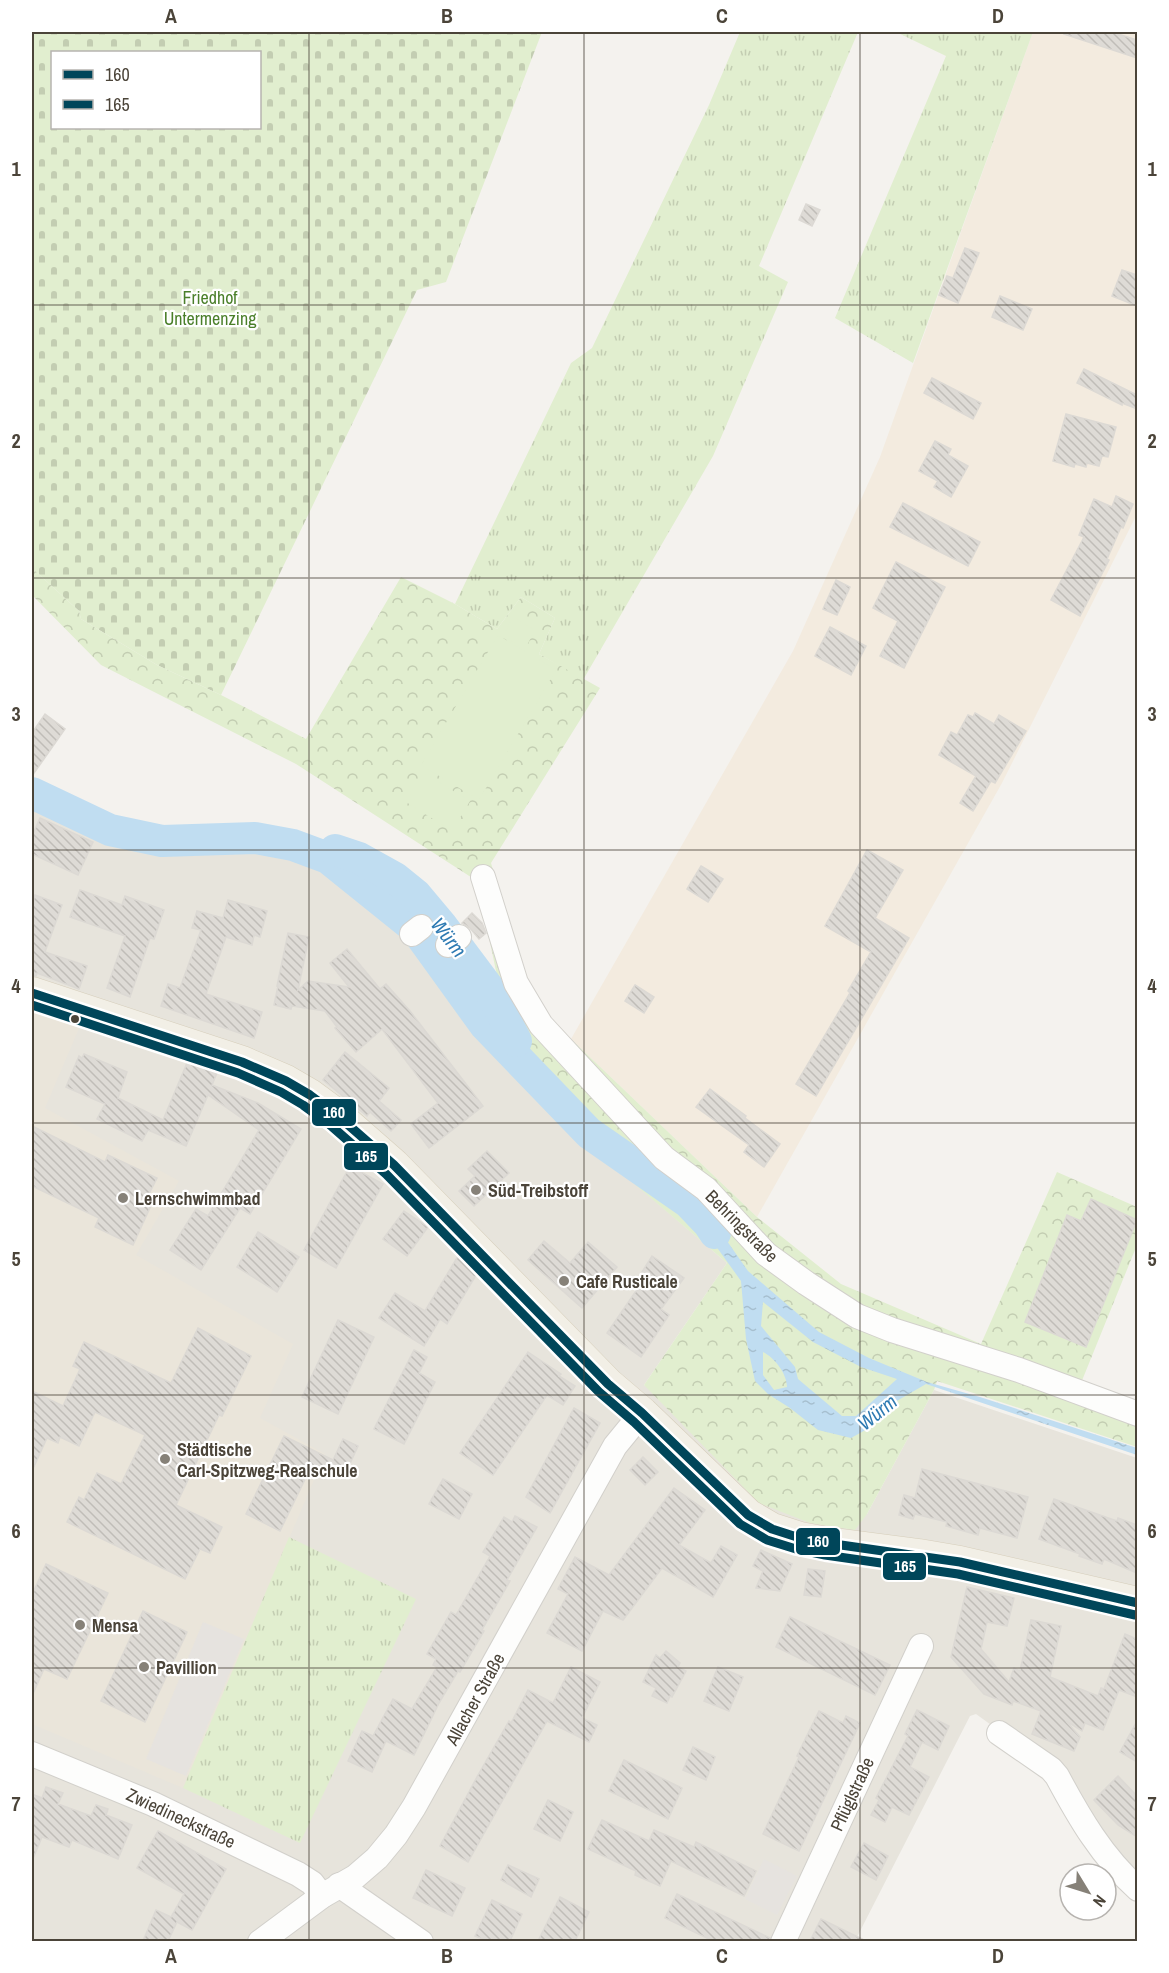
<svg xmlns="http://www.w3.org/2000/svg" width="1169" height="1973" font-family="'Archivo Narrow',sans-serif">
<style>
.residential{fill:#e7e4dc}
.commercial{fill:#f3ebdf}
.education{fill:#eae5da}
.grass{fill:url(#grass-tufts)}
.cemetery{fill:url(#cemetery-stones);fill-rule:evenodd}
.park{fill:url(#park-crowns)}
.pitch{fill:#e1eecf}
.parking{fill:#e6e3df}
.water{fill:url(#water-ripples);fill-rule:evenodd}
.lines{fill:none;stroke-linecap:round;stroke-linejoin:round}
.river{stroke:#c0ddf1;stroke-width:32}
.building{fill:url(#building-back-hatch);stroke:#dcd9d4;stroke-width:1.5}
.minor-casing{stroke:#d2d0cb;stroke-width:26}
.major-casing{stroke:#d6cebb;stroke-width:33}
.minor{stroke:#fdfdfc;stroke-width:24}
.major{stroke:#f2efe6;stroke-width:32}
.bus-1-casing{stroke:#fff;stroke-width:14}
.bus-2-casing{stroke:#fff;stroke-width:14}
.bus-1{stroke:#00465a;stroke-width:9}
.bus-2{stroke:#00465a;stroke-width:9}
.grid{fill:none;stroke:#4b4439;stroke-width:1.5;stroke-opacity:0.55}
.bus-dot{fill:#4b4439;stroke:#fff;stroke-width:2}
.poi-dot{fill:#868178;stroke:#fff;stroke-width:2}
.labels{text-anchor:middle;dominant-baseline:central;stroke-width:4.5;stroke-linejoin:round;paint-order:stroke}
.park-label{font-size:18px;fill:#4a7f2a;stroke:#fff}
.poi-label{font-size:18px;font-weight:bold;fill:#4b4439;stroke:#fff;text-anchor:start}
.street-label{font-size:18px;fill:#4b4439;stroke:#fff}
.water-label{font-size:20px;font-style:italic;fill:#2e7ab2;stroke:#fff}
.line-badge{stroke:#fff;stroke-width:2}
.badge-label{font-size:16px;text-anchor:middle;font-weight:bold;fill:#fff}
.neatline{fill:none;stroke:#4b4439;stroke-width:2}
.grid-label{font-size:20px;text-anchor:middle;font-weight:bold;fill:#4b4439}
</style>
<defs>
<pattern id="grass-tufts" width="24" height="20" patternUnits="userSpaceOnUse" patternTransform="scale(1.5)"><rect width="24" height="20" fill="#e1eecf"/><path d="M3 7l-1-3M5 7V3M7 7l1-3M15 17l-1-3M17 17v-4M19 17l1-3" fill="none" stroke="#c3cdb2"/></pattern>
<pattern id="cemetery-stones" width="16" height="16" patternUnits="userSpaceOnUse" patternTransform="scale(1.5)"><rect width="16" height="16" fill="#e1eecf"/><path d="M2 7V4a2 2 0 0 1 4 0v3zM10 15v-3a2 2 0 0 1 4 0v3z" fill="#c3cdb2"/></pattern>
<pattern id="park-crowns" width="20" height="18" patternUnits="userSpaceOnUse" patternTransform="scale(1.5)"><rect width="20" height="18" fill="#e1eecf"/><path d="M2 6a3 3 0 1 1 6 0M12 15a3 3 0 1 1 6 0" fill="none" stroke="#c3cdb2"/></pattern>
<pattern id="water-ripples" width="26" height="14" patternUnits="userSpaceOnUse" patternTransform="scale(1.5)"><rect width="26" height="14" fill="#c0ddf1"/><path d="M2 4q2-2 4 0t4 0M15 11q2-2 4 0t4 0" fill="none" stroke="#a6bfcf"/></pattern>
<pattern id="building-back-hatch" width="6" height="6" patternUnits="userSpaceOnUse" patternTransform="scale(1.5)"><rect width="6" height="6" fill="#dedbd6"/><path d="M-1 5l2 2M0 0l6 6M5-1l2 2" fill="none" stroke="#c0bdb8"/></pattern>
</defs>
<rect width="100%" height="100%" fill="#f4f2ee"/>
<polygon class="residential" points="32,797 106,830 165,843 247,841 296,848 328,860 416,931 485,1029 585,1141 727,1263 644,1385 867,1514 934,1390 1137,1458 1137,1886 1031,1754 976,1714 970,1716 855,1941 32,1941"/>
<polygon class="commercial" points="1033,32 1137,32 1137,514 1002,783 757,1217 571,1039 793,651 880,457"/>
<polygon class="education" points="32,1007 80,1026 45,1108 179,1181 136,1255 293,1344 260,1418 325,1454 183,1788 32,1724"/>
<g class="grass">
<polygon points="740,32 858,32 759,266 788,282 713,456 583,680 539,654 555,618 521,597 497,629 455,604 571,363 592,348 709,105"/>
<polygon points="896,32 1033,32 913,363 835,318 946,56"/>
<polygon points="289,1537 416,1599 300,1843 183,1788"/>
</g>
<path class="cemetery" d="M32 32H542L446 282 417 290 221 695 157 665 81 619 79 611 32 568ZM52 52H260V128H52Z"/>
<polygon class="park" points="32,568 79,611 81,619 157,665 221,695 306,739 401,577 455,604 497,629 521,597 555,618 539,654 600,688 491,863 529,994 571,1039 757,1217 841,1284 981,1344 1057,1172 1137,1207 1137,1245 1081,1383 1137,1404 1137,1447 937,1381 934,1390 867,1514 855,1530 810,1523 759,1503 644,1385 727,1263 585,1142 485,1029 503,1004 477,881 296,764 101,665 34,597 32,601"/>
<g class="pitch">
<polygon points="513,617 535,630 525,649 503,636"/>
<polygon points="498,635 556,670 479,800 421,765"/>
<polygon points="424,773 470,801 452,831 406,802"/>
</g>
<g class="parking">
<polygon points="203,1622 244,1639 186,1776 146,1759"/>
<polygon points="764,1859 797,1876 777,1915 745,1899"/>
</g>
<path class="water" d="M688 1200 713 1221 748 1271 819 1332 869 1358 927 1382 980 1397 1137 1448V1455L926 1384 895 1402 869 1428 851 1438 818 1430 790 1408 768 1394 755 1381 746 1339 741 1281 685 1203ZM763 1302 813 1342 861 1367 897 1379 856 1416H842L798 1379 795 1367 761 1326ZM763 1352C775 1358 787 1374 787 1387L774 1390 763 1375Z"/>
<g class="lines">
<g class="river">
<polyline points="32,793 110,830 162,841 255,838 293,845 328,858 415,928 485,1025 589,1133 688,1202 709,1224 715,1233"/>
<polyline points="335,850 359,858 395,878 416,895 442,926 490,990 516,1041"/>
</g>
</g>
<g class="building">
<polygon points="1065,32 1112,32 1137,40 1137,58 1064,34"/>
<polygon points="806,204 820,210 812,226 799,220"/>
<polygon points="965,248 979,253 958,303 939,295 947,276 953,278"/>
<polygon points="1122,270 1137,275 1137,306 1112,296"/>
<polygon points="1000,296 1032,309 1023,330 992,317"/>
<polygon points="1084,369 1137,395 1137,409 1122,403 1122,405 1077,383"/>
<polygon points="932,378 981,403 973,419 924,393"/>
<polygon points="1066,414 1116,427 1108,457 1102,456 1099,466 1087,463 1086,467 1075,464 1074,467 1053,461"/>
<polygon points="935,441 951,449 948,455 968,466 951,497 934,487 938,481 919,471"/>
<polygon points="1116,496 1133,504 1123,528 1121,527 1107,559 1109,560 1080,616 1051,600 1084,537 1079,535 1094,499 1112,507"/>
<polygon points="903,503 980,542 968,566 890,527"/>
<polygon points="896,562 945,587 904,668 880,656 898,621 873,608"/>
<polygon points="836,580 850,587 837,615 823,609"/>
<polygon points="830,627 866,646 851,675 815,656"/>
<polygon points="975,713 994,724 999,715 1026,731 995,783 991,781 973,811 960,803 976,776 939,755 951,732 957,735 968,715 973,717"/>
<polygon points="45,714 65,729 32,776 32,733"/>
<polygon points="40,818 93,842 78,875 32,854 32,836"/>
<polygon points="867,850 903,870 875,918 909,938 816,1096 796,1084 850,993 848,991 871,952 825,926"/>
<polygon points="701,866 723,879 708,902 687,889"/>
<polygon points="80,890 122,905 125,896 164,910 154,939 150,938 130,997 107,988 125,936 70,917"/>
<polygon points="35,895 62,905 45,952 87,966 79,989 37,973 36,976 32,975 32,905"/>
<polygon points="228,900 267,911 260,937 254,935 252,945 226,937 206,994 262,1012 254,1038 161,1006 168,984 180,988 201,930 192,928 197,911 223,918"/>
<polygon points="472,913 482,923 486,933 479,939 470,928 462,923"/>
<polygon points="288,933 309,937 298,990 308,981 349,987 330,963 347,949 380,989 386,984 410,1011 483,1106 429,1148 411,1124 438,1103 382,1029 356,1052 335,1028 337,1027 325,1011 292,1006 291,1009 274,1005 278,986 277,986"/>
<polygon points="635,985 654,997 644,1013 625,1001"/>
<polygon points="345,1052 389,1088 379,1101 401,1120 391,1131 370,1112 367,1116 323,1080"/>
<polygon points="84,1054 127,1072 118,1098 163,1120 187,1063 217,1073 212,1085 258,1103 301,1129 250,1214 240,1208 201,1270 170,1250 196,1209 208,1216 259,1130 208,1095 186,1146 148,1130 142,1141 97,1119 105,1104 66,1087 79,1056 82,1058"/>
<polygon points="710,1089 746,1116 745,1118 780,1144 764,1167 744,1152 749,1145 696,1107"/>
<polygon points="32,1126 105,1162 108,1155 157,1178 147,1198 153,1201 133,1245 95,1227 99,1218 32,1186"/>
<polygon points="487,1151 509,1173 474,1206 459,1191 475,1176 468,1169"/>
<polygon points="350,1166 383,1184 336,1268 304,1250"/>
<polygon points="1091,1199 1137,1220 1086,1347 1025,1322 1067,1215 1081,1221"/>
<polygon points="404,1211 428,1227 407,1256 383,1239"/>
<polygon points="258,1232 299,1257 277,1292 237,1267"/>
<polygon points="544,1241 570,1263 588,1242 617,1267 582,1308 528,1260"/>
<polygon points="458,1256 476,1275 447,1324 440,1319 424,1346 379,1318 395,1293 425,1311"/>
<polygon points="652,1256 684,1278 661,1309 669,1315 641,1357 607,1333 647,1275 642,1272"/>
<polygon points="338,1320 374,1337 338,1414 302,1397"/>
<polygon points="198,1328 251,1356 222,1416 219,1415 176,1505 222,1527 210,1553 200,1549 185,1579 67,1522 79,1497 84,1500 97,1473 121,1484 145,1435 95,1412 79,1446 60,1437 58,1443 47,1438 32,1471 32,1391 63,1406 80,1369 73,1366 84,1342 171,1383"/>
<polygon points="414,1350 427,1357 419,1373 435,1382 404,1444 374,1429"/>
<polygon points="528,1352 561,1374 559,1376 575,1386 563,1405 547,1395 493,1475 460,1453"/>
<polygon points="574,1408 600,1423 550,1513 526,1497"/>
<polygon points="284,1436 333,1460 343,1439 358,1446 343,1479 312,1465 280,1531 246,1514"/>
<polygon points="643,1457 658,1472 645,1485 630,1470"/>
<polygon points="922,1469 1028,1497 1017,1538 980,1528 978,1535 946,1526 947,1522 915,1514 913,1519 899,1515 904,1495 915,1498"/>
<polygon points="443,1479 472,1494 459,1519 429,1504"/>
<polygon points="674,1488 705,1510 679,1545 711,1563 721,1546 737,1555 721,1583 719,1582 721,1583 713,1597 662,1568 623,1620 603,1611 582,1651 547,1633 568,1594 558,1589 575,1557 609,1575"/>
<polygon points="1054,1499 1117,1521 1118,1518 1137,1525 1137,1573 1104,1559 1102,1564 1079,1556 1080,1554 1039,1539"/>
<polygon points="515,1516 537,1527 507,1580 510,1581 482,1630 484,1631 460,1672 458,1671 439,1703 414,1755 386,1741 372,1772 348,1761 362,1731 373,1736 393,1699 412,1709 437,1667 433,1665 436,1659 427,1654 451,1612 456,1615 490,1556 483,1552 504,1517 512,1522"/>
<polygon points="761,1550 792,1564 780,1591 756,1588 763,1571 753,1566"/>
<polygon points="46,1564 108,1593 67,1679 44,1669 32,1696 32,1595"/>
<polygon points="808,1569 825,1571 821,1597 804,1595"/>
<polygon points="967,1587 1014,1598 1007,1626 987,1622 981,1649 1009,1682 1014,1668 1020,1671 1031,1620 1061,1626 1050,1677 1098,1696 1101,1688 1104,1689 1125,1634 1137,1639 1137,1697 1119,1690 1103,1730 1085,1723 1082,1731 1066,1721 1080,1737 1074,1751 1032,1734 1041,1711 1013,1701 1012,1705 984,1694 951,1657"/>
<polygon points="143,1611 187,1632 145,1722 101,1701"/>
<polygon points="790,1617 890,1665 875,1695 776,1647"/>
<polygon points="666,1651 680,1663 678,1667 686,1671 672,1697 670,1696 667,1703 652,1696 656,1688 643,1682 656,1655 660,1658"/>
<polygon points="571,1667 600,1682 582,1718 597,1725 589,1742 547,1721 468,1862 440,1846 478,1775 509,1721 511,1723 528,1690 553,1703"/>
<polygon points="718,1667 743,1677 729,1711 704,1701"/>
<polygon points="917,1710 949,1726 938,1750 922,1742 910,1767 929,1777 909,1815 892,1807 885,1822 871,1815 879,1800 876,1798 908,1736 905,1734"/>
<polygon points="819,1711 843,1723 846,1716 860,1723 799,1851 763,1834 799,1757 797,1756"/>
<polygon points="1137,1721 1137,1762 1120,1752"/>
<polygon points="693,1747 715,1757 706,1780 683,1770"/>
<polygon points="624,1760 682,1788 668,1819 609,1791"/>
<polygon points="1118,1776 1137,1796 1137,1837 1118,1825 1094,1800"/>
<polygon points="46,1787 63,1793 58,1804 91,1816 96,1805 108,1809 106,1815 132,1825 118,1859 72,1840 69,1847 42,1837 32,1861 32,1794 42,1798"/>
<polygon points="548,1800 573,1812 560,1841 534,1829"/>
<polygon points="602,1820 649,1841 654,1830 694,1847 696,1842 756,1871 744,1896 671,1861 660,1886 635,1875 636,1871 588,1849"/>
<polygon points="158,1831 226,1869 192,1930 177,1922 168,1941 143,1941 156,1910 171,1917 184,1894 137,1868"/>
<polygon points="864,1843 888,1856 876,1880 851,1867"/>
<polygon points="508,1865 539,1879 531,1897 501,1880"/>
<polygon points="426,1870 465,1888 452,1916 413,1898"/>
<polygon points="677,1894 770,1938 769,1941 713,1941 665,1918"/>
<polygon points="560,1897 589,1912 575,1941 538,1941"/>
<polygon points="492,1900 522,1914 510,1941 488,1941 475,1936"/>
<polygon points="821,1919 866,1941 810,1941"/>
</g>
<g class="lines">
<g class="minor-casing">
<g id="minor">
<polyline points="483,877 516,983 541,1025 664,1158 706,1189 766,1254 806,1283 857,1316 892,1330 1019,1370 1138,1414"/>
<polyline points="412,934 421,927"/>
<polyline points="448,945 459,937"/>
<path d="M999 1733 1051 1769 1057 1776C1079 1817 1102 1857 1138 1889"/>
<polyline points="32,1754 153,1804 298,1874 312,1883 322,1896"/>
<polyline points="339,1885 421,1942"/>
<polyline points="260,1942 322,1896 355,1877 377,1858 396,1835 414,1807 615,1446 642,1413"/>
<polyline points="783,1942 921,1646"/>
</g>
</g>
<g class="major-casing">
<polyline id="major" points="32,993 242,1062 286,1081 310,1095 337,1115 394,1165 608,1384 642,1413 748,1515 772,1529 800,1538 827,1543 919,1555 960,1562 1138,1603"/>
</g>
<use href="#minor" class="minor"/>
<use href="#major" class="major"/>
<g class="bus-1-casing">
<polyline id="bus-1" points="32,993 242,1062 286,1081 310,1095 337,1115 394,1165 608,1384 642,1413 748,1515 772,1529 800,1538 827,1543 960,1562 1138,1603"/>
</g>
<g class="bus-2-casing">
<polyline id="bus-2" points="32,1005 238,1073 281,1092 303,1105 329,1124 386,1174 599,1392 634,1422 740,1524 767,1540 796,1549 825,1555 958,1574 1135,1615"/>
</g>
<use href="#bus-1" class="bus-1"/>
<use href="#bus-2" class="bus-2"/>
</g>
<path class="grid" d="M309 32V1942M584 32V1942M860 32V1942M32 305H1138M32 578H1138M32 850H1138M32 1123H1138M32 1395H1138M32 1668H1138"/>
<circle class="bus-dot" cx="75" cy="1019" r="5"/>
<g class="poi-dot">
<circle cx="476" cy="1190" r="6"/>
<circle cx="123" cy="1198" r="6"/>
<circle cx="564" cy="1281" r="6"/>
<circle cx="165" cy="1459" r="6"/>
<circle cx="80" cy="1625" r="6"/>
<circle cx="144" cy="1667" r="6"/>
</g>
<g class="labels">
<g class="park-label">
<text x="210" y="297">Friedhof<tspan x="210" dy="21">Untermenzing</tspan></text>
</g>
<g class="poi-label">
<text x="488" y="1190">Süd-Treibstoff</text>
<text x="135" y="1198">Lernschwimmbad</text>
<text x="576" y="1281">Cafe Rusticale</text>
<text x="177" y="1449">Städtische<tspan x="177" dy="21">Carl-Spitzweg-Realschule</tspan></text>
<text x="92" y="1625">Mensa</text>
<text x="156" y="1667">Pavillion</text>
</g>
<g class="street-label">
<text transform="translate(742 1226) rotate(45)">Behringstraße</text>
<text transform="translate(475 1699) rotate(-61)">Allacher Straße</text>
<text transform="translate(852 1794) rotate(-65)">Pflüglstraße</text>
<text transform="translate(181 1818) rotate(25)">Zwiedineckstraße</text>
</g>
<g class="water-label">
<text transform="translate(449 937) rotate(52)">Würm</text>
<text transform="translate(877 1412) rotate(-39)">Würm</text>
</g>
</g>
<g class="line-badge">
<rect x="311" y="1098" width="46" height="29" rx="6" fill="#00465a"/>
<rect x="343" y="1142" width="46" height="29" rx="6" fill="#00465a"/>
<rect x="795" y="1527" width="46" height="29" rx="6" fill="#00465a"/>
<rect x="882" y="1552" width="45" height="29" rx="6" fill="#00465a"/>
</g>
<g class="badge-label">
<text x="334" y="1118">160</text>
<text x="366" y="1162">165</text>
<text x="818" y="1547">160</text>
<text x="905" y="1572">165</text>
</g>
<rect width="1169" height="1973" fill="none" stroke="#ffffff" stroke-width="66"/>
<rect x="51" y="51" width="210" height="78" fill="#ffffff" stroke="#b7b4b0" stroke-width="1.5"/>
<rect x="63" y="70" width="30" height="9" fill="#00465a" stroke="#b7b4b0" stroke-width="1.5"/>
<text x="105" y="81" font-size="18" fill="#4b4439">160</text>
<rect x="63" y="100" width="30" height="9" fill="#00465a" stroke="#b7b4b0" stroke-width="1.5"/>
<text x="105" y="111" font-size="18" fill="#4b4439">165</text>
<g transform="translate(1088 1892) rotate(128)"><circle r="28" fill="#ffffff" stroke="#b7b4b0" stroke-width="1.5"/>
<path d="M0-4.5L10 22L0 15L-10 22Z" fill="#868178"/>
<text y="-9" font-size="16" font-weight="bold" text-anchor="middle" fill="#4b4439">N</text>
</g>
<rect x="33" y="33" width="1103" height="1907" class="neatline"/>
<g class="grid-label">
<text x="171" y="23">A</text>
<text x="447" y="23">B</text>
<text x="722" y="23">C</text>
<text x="998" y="23">D</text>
<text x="16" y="176">1</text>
<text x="1152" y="176">1</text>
<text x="16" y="448">2</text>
<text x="1152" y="448">2</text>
<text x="16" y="721">3</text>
<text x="1152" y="721">3</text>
<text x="16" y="993">4</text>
<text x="1152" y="993">4</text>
<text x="16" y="1266">5</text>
<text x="1152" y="1266">5</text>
<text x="16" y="1538">6</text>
<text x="1152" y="1538">6</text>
<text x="16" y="1811">7</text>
<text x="1152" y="1811">7</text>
<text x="171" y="1963">A</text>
<text x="447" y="1963">B</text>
<text x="722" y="1963">C</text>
<text x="998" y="1963">D</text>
</g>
</svg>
